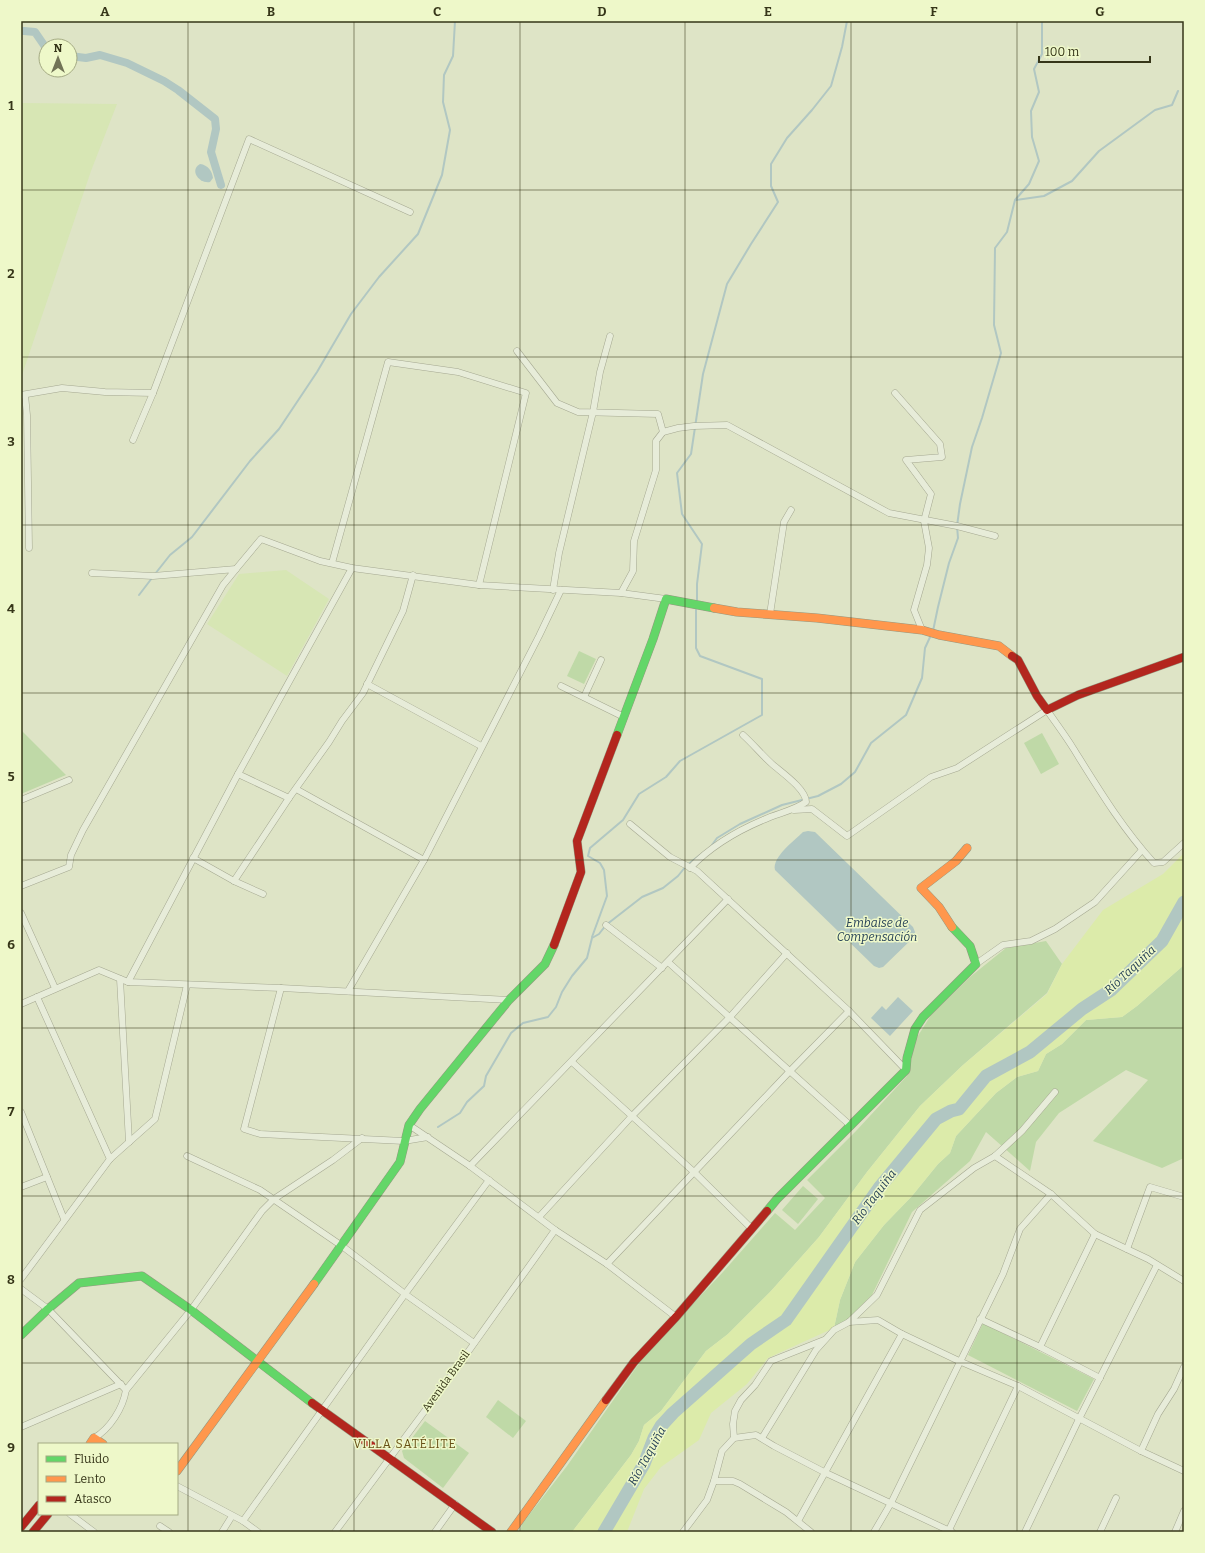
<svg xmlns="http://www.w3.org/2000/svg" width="1205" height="1553" font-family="Bitter,serif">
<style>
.farmland{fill:#d7e6b4}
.green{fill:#bfd9a7}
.sand{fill:#dcebaa}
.water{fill:#b1c7c2}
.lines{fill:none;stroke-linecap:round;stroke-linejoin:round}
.stream{stroke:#b1c7c2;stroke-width:2}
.canal{stroke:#b1c7c2;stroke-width:8}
.river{stroke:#b1c7c2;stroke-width:13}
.street-casing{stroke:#a5a891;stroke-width:7}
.fast-casing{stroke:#959880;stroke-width:9}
.slow-casing{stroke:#959880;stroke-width:9}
.jam-casing{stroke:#959880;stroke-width:9}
.street{stroke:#e7ecd9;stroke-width:6}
.fast{stroke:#63d668;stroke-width:8}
.slow{stroke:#ff974d;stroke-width:8}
.jam{stroke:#b3261e;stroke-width:8}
.grid{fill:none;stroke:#363619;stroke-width:1;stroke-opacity:0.55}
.labels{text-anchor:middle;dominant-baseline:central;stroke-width:3;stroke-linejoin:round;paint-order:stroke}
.street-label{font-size:11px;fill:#363619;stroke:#eef8c9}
.water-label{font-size:12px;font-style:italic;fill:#274258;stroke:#eef8c9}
.neighbourhood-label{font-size:12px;letter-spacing:1px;fill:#674f15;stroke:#eef8c9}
.neatline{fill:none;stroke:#363619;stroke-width:1.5}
.grid-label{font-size:13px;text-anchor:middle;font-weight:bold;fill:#363619}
</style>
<rect width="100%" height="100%" fill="#dee4c6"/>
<g class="farmland">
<polygon points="21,103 117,104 91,171 21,378"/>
<polygon points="286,570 329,599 287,676 207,624 239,574"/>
</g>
<g class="green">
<polygon points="579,651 596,659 584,684 567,676"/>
<polygon points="21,730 66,775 21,794"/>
<polygon points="1042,733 1059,764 1041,774 1024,743"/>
<polygon points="1046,941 1062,964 1047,993 963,1065 920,1106 867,1172 819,1237 771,1291 728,1334 706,1351 661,1411 644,1425 639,1441 631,1455 572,1532 520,1532 522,1524 567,1466 645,1355 723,1272 775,1213 795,1230 825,1198 807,1180 856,1131 907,1076 916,1039 931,1015 970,977 1006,948"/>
<polygon points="1184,965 1184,1158 1162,1168 1093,1141 1148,1080 1126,1070 1059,1113 1036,1142 1030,1171 986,1132 970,1161 912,1212 872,1295 846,1321 834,1328 840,1300 855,1262 884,1225 912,1196 938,1164 950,1153 956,1136 996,1093 1017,1077 1038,1071 1046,1054 1062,1044 1086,1020 1122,1017 1137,1006"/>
<polygon points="803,1186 818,1199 798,1224 782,1210"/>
<polygon points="983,1323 1094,1379 1077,1411 968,1355"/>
<polygon points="498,1400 526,1421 513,1438 486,1417"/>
<polygon points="425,1421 469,1453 443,1488 404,1458 402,1451"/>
</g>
<polygon class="sand" points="1184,853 1184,965 1137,1006 1122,1017 1086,1020 1062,1044 1046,1054 1038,1071 1017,1077 996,1093 956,1136 950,1153 938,1164 912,1196 884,1225 855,1262 840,1300 834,1328 768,1358 747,1384 711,1413 699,1440 661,1467 644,1489 627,1532 572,1532 631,1455 639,1441 644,1425 661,1411 706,1351 728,1334 771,1291 819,1237 867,1172 920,1106 963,1065 1047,994 1062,964 1103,910 1163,874"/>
<g class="water">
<path d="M200 164C208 165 212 171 213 178L210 182C199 184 189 170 200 164Z"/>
<path d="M808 831 815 832 913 927 915 932 914 937 883 967 879 968 874 966 775 870C772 857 794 841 803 832Z"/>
<polygon points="898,997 913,1011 890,1036 871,1018 882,1006 886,1010"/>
</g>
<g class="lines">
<g class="stream">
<polyline points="1016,200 1044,196 1072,181 1099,151 1155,110 1172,105 1178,91"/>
<polyline points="155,574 170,555 192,537 250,461 279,429 317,372 351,314 379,277 418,234 442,175 450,130 443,102 444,75 453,56 455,21"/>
<polyline points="139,595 152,578"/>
<polyline points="697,600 697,584 702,544 682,514 677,473 691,454 703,374 727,284 751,244 778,202 771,186 771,164 787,138 812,110 831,86 842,47 847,21"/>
<polyline points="933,631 938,607 949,563 958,538 957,526 960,504 972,447 982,418 1001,353 994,325 995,248 1007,232 1015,200 1029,184 1039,161 1032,137 1031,111 1039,92 1034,69 1042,54 1042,21"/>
<polyline points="712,845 717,838 740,824 782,805 818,796 841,784 855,772 871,743 906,715 922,678 925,648 931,635"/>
<polyline points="592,937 607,896 604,870 600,863 588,856 590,848 623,820 639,794 666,777 680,761 762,715 762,679 700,656 696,648 696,610"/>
<polyline points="438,1127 460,1113 467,1102 484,1086 486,1076 511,1033 523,1023 548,1017 556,1007 562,992 572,976 587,958 592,938 599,934 606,925 642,897 663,888 678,876 686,866 700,855"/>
</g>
<g class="canal">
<polyline points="24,31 35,32 46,48"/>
<polyline points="70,56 86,58 100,55 127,63 164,81 178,90 215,119 216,129 211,152 221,185"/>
</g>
<polyline class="river" points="604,1532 644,1464 654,1438 661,1426 673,1413 751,1344 786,1320 879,1188 936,1119 951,1111 959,1109 986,1076 1030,1052 1082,1009 1111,990 1162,941 1184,902"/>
<g class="street-casing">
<g id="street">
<polyline points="517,351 557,403 578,412 658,414 663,432 678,428 694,426 727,425 889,513 957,526 995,536"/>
<polyline points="895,393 940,444 942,457 906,460 931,494 924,521 929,548 927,565 914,610 922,630"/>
<polyline points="21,395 62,388 105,392 153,393"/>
<polyline points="25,395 27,415 29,548"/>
<polyline points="133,440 153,393 249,139 410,212"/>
<polyline points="332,563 388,362 458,372 526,393 479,585"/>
<polyline points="236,569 261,539 320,561 352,568 479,585 621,593 666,599"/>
<polyline points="553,590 559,553 593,412 600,372 610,336"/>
<polyline points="621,593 633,571 634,541 656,470 656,441 663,432"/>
<polyline points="770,614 784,522 791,510"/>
<polyline points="367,684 481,746"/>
<polyline points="561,686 624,717"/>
<polyline points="584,697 601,660"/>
<polyline points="238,774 289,798"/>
<polyline points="296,789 424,860"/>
<polyline points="21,800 69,780"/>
<path d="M794 810 812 809 847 836 931 777 957 768 1047 710C1055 722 1065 735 1073 748 1098 788 1122 828 1154 863L1163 862 1184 843"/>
<polyline points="630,824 670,857 697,871 849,1011 906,1070"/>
<polyline points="193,858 234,881 263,894"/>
<path d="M690 868C710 847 737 831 763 820 778 813 793 811 806 802 806 789 781 772 772 764 762 755 753 744 743 735"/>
<polyline points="234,881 289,798 329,742 342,721 363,693 403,611 413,575"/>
<polyline points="21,886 69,867 71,855 83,830 223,585 236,569 153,576 92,573"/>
<polyline points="21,913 55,988"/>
<polyline points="606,925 662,968"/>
<polyline points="668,962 851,1126"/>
<polyline points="976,964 1003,945 1031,941 1055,929 1095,902 1142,850"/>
<polyline points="120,979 129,1142"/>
<polyline points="128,982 238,774 352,568"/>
<polyline points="281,988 244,1129 260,1134 404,1141 428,1137"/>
<polyline points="348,991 424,860 539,636 561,590"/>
<polyline points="37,997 110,1159"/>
<polyline points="21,1004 99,970 128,982 281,988 509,1000"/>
<polyline points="572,1062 694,1172 752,1229"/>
<polyline points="21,1112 64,1219"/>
<polyline points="409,1125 470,1166 555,1230 607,1264 676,1317"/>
<polyline points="187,1156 260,1190 342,1246 405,1294 474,1343"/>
<polyline points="995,1156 1051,1194 1095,1234 1148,1259 1184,1281"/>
<polyline points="470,1166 728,899"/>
<polyline points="21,1187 47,1177"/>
<polyline points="539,1217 632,1116 730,1017 787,953"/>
<polyline points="1127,1249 1150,1187 1184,1197"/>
<polyline points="607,1264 790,1071 849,1011"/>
<polyline points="21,1279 110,1159 155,1119 187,985"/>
<polyline points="21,1289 48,1309 126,1390"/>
<polyline points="980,1319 1040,1347 1100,1378"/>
<polyline points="849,1322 878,1320 902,1334 959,1361 1018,1386 1141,1451 1184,1471"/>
<polyline points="1040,1347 1095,1234"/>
<polyline points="21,1427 121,1384"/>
<path d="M94 1438C110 1429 123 1408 126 1390L191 1310 262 1211 274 1199 333 1160 362 1138"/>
<polyline points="734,1438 733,1424 735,1411 741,1400 755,1385 771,1361 824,1340"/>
<polyline points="762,1438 816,1350 834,1330 849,1322 877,1295 920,1210 974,1168 995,1156 1022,1131 1055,1092"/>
<polyline points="1141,1451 1158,1414 1174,1389 1184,1367"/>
<polyline points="714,1481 733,1481 740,1484 786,1512 811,1532"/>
<polyline points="177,1486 243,1521 258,1532"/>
<polyline points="70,1514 94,1532"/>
<polyline points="243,1521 405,1294 489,1180"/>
<polyline points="798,1521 902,1334"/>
<polyline points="160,1526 169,1532"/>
<polyline points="222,1532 232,1516"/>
<polyline points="335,1532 458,1366 555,1230"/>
<polyline points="435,1532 455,1504"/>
<polyline points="683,1532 707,1500 714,1481 722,1451 734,1438 756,1435 774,1446 826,1473 952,1532"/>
<polyline points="874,1532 891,1503 1003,1274 1020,1229 1051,1194"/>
<polyline points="948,1532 1018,1386"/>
<polyline points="1025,1532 1079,1419 1157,1265"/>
<polyline points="1100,1532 1116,1498"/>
<polyline points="1175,1532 1184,1511"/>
</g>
</g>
<g class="fast-casing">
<g id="fast">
<polyline points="617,735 653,639 666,599 714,608"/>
<polyline points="767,1211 777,1199 906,1070 907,1058 915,1029 923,1017 976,964 970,946 952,927"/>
<polyline points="314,1284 400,1162 409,1125 420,1109 509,1000 545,964 554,945"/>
<polyline points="21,1335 48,1309 79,1283 142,1276 191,1310 312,1403"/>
</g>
</g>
<g class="slow-casing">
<g id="slow">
<polyline points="714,608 737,612 817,618 922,630 939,635 999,646 1012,656"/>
<polyline points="952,927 939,907 921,888 956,861 967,848"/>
<polyline points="90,1444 94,1438 103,1444"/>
<polyline points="177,1471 314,1284"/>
<polyline points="511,1532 606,1400"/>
</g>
</g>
<g class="jam-casing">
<g id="jam">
<polyline points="1012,656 1018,660 1037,696 1047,710 1078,695 1184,657"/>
<polyline points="554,945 581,872 577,841 617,735"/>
<polyline points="606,1400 634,1362 676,1317 767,1211"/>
<polyline points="312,1403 492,1532"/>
<polyline points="21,1527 39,1505"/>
<polyline points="33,1532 48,1514"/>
</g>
</g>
<use href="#street" class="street"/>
<use href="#fast" class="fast"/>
<use href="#slow" class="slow"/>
<use href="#jam" class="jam"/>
</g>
<path class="grid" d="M188 21V1532M354 21V1532M520 21V1532M685 21V1532M851 21V1532M1017 21V1532M21 190H1184M21 357H1184M21 525H1184M21 693H1184M21 860H1184M21 1028H1184M21 1196H1184M21 1363H1184"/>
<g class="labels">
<g class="street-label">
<text transform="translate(446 1381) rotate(-54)">Avenida Brasil</text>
</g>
<g class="water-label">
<text x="877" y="923">Embalse de<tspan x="877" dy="14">Compensación</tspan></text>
<text transform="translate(1130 970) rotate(-43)">Río Taquiña</text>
<text transform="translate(874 1197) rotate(-53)">Río Taquiña</text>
<text transform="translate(647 1456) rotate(-61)">Río Taquiña</text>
</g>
<g class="neighbourhood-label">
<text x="405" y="1444">VILLA SATÉLITE</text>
</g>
</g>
<rect width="1205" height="1553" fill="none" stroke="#eef8c9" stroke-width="44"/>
<rect x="38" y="1443" width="140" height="72" fill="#eef8c9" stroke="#a4aa83"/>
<rect x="46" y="1456" width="20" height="6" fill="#63d668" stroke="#a4aa83"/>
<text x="74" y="1463" font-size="12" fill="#363619">Fluido</text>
<rect x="46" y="1476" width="20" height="6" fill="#ff974d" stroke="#a4aa83"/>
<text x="74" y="1483" font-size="12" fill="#363619">Lento</text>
<rect x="46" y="1496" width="20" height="6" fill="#b3261e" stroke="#a4aa83"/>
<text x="74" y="1503" font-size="12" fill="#363619">Atasco</text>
<g transform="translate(58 58)"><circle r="19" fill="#eef8c9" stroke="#a4aa83"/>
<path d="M0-3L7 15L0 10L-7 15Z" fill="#717356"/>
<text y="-6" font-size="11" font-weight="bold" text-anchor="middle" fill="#363619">N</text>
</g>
<path d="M1039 56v6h111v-6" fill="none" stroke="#363619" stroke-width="2"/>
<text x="1045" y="56" font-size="12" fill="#363619" stroke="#eef8c9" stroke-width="3" paint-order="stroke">100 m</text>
<rect x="22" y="22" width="1161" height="1509" class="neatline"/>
<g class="grid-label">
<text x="105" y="16">A</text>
<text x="271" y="16">B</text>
<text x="437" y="16">C</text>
<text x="602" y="16">D</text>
<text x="768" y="16">E</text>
<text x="934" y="16">F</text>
<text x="1100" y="16">G</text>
<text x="11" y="110">1</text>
<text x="11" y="278">2</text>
<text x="11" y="446">3</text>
<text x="11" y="613">4</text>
<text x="11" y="781">5</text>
<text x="11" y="949">6</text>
<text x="11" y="1116">7</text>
<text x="11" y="1284">8</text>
<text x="11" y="1452">9</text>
</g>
</svg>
